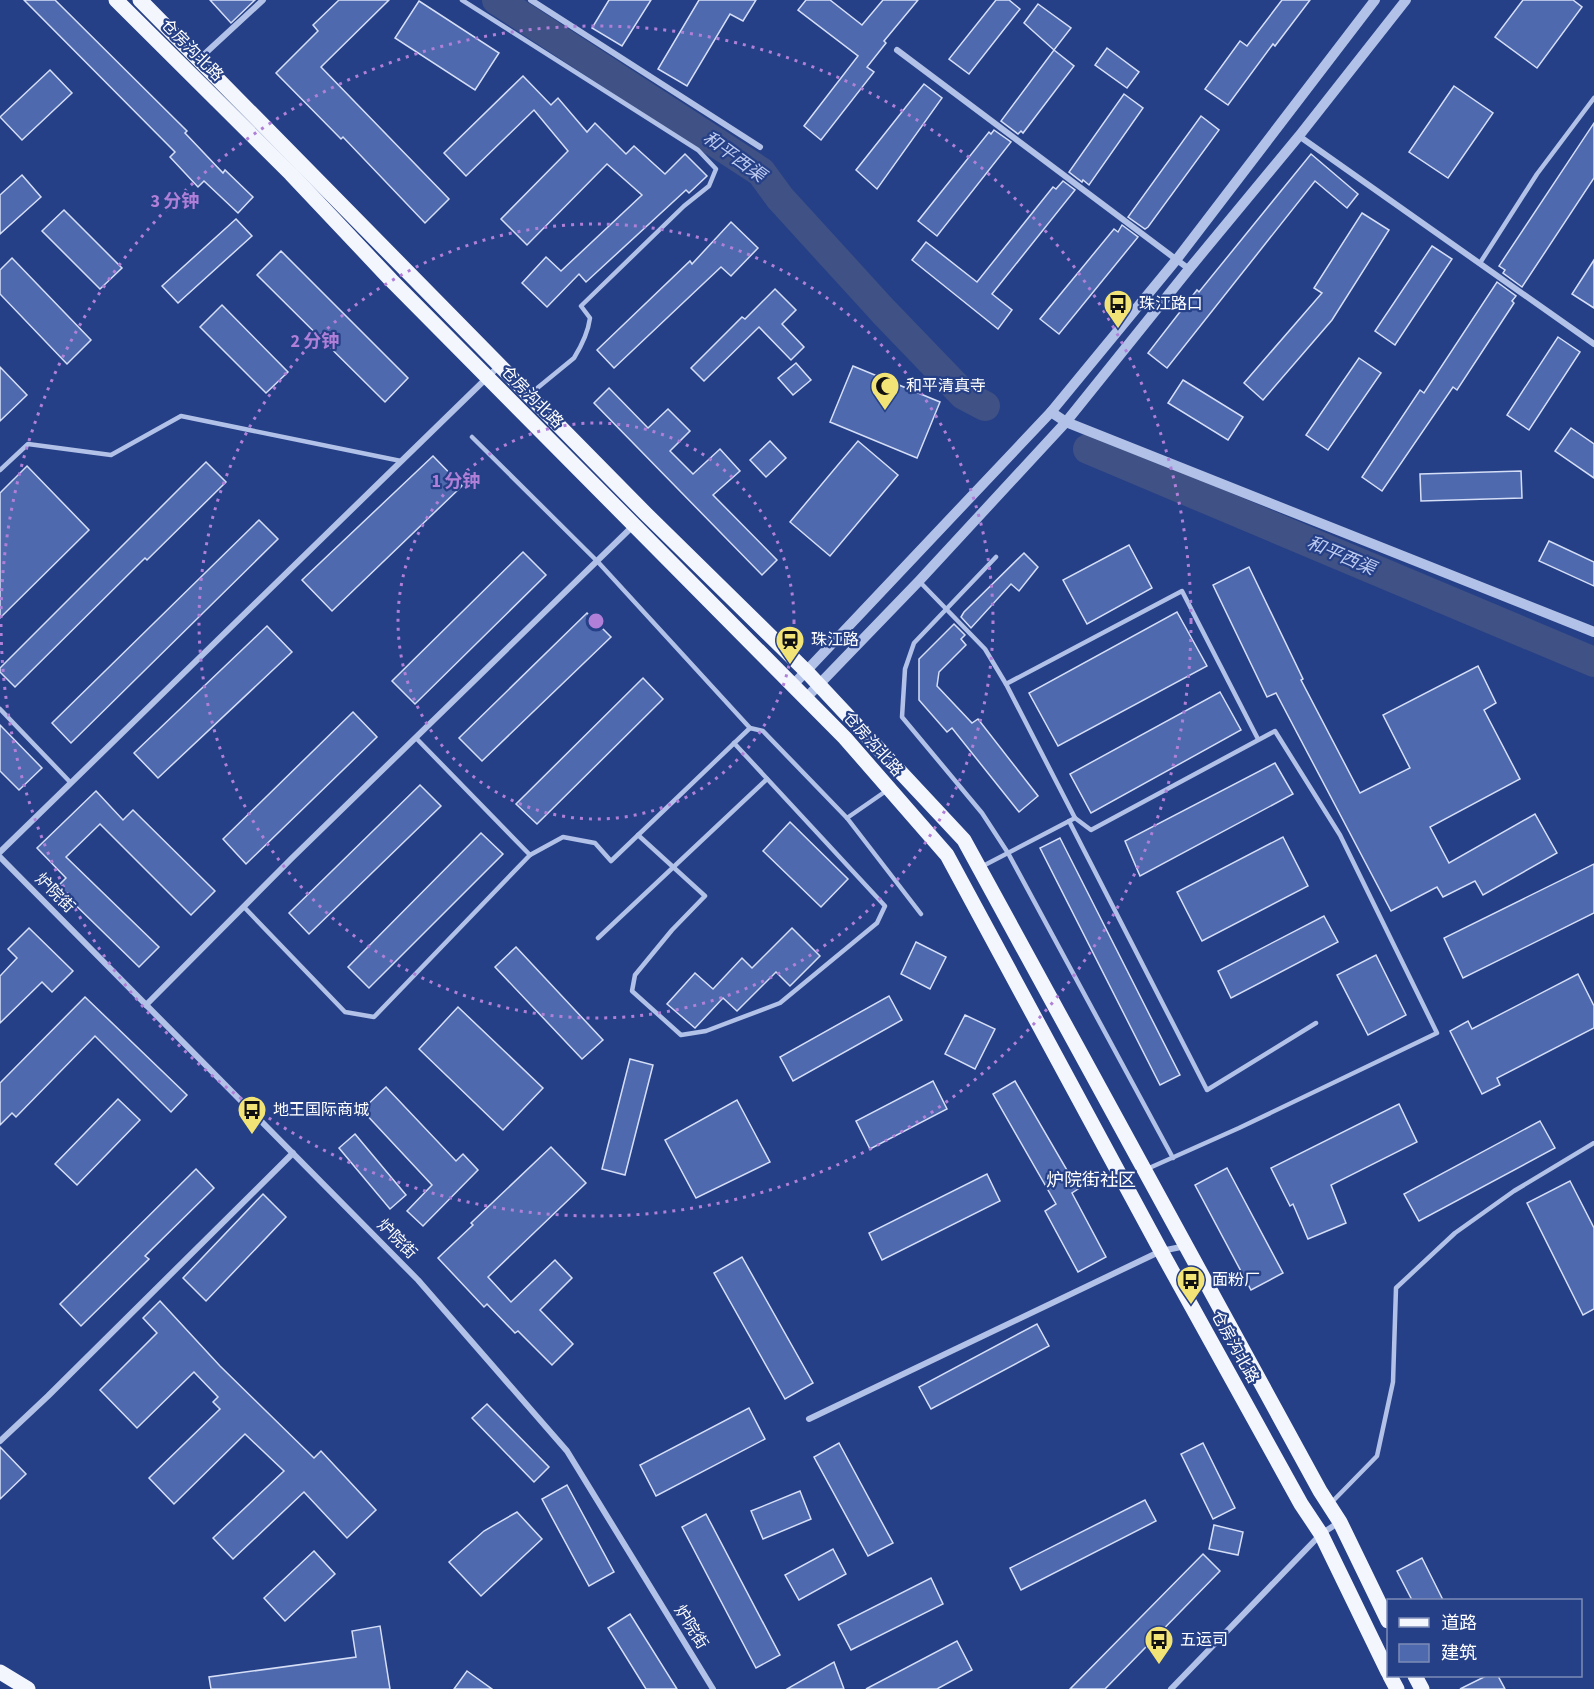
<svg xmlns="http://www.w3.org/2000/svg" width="1594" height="1689" font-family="'Source Sans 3','Noto Sans SC',sans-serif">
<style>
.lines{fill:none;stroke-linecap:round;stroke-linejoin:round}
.river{stroke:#3f5185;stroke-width:30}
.building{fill:#4e69ae;stroke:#d5def7;stroke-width:1.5}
.service{stroke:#b1c1e8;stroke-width:4.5}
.minor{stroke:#b1c1e8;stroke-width:6}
.tertiary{stroke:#b1c1e8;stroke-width:10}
.primary{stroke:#f4f6fe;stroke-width:15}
.ring{fill:none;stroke:#b080d9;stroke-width:3;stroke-dasharray:3 6}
.labels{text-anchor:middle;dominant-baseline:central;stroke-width:4.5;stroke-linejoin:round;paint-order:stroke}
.street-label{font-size:16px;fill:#fff;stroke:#264087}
.poi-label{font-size:16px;fill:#fff;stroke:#264087;text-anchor:start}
.water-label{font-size:18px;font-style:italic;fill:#bdcbf0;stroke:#264087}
.neighbourhood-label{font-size:18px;fill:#fff;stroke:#264087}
.centre{fill:#b080d9;stroke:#264087;stroke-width:3}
.ring-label{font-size:18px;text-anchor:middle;font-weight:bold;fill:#b080d9;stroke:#264087;stroke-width:4.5;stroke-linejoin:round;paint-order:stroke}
</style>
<rect width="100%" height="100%" fill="#264087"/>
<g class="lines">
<g class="river">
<polyline points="497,0 761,172 780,198 884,312 964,395 985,406"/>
<polyline points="1088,449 1594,662"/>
</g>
</g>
<g class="building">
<polygon points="24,0 55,0 187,131 185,133 223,173 225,170 253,197 238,213 204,181 198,187 170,157 175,152"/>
<polygon points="210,0 255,0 231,23"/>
<polygon points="339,0 389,0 321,67 449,199 425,223 343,137 341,139 276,73 318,31 313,25"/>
<polygon points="609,0 651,0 622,46 592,28"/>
<polygon points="699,0 756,0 743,21 730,14 687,86 658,69"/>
<polygon points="806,0 830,0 862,25 883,0 918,0 884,41 886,43 867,67 874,72 821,140 804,126 858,56 798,10"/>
<polygon points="996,0 1009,0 1020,9 969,74 949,59"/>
<polygon points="1282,0 1310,0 1275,46 1273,44 1228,105 1205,89 1240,41 1247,46"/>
<polygon points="1523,0 1573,0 1582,7 1537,68 1495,37"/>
<polygon points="419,1 499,53 475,90 395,38"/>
<polygon points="1038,4 1071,28 1054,50 1024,23"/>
<polygon points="1107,48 1139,72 1127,88 1095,65"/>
<polygon points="1054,50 1074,66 1023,133 1021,131 1018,134 1001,121"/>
<polygon points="50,70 72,93 22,140 0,117"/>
<polygon points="523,76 551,105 558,98 587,132 595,123 626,154 634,146 665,174 685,154 707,176 689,193 686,190 586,282 579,274 547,307 522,283 546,257 561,271 642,195 607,164 527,245 501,219 568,151 534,110 466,176 444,153"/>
<polygon points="924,84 942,98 877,189 856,170"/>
<polygon points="1454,86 1493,113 1448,178 1409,152"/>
<polygon points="1124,94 1143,108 1089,185 1083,180 1082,182 1069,172"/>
<polygon points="1201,116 1219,130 1148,227 1145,229 1128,217"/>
<polygon points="1594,123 1594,178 1522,287 1503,273 1505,270 1499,266"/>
<polygon points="994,130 1011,142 937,236 918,221 989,132 991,134"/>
<polygon points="1311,154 1358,194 1347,208 1315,181 1167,368 1148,353 1197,290 1199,292"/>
<polygon points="22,175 41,197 0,234 0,195"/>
<polygon points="1063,181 1075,190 992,294 1012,310 998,329 912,260 926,242 977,282 1053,187 1056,189"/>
<polygon points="64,210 122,268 100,289 42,231"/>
<polygon points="1362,213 1389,230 1332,320 1263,400 1244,383 1322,293 1314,288"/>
<polygon points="236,219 252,236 178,303 162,286"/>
<polygon points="731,222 758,248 731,276 721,267 614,368 597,350 690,261 692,264"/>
<polygon points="1122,225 1138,237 1059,334 1040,319 1114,229 1118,232"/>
<polygon points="1432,246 1452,259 1395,345 1375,331"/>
<polygon points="281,251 408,378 385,402 257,275"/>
<polygon points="12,258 91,340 67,364 0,294 0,270"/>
<polygon points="1594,260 1594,308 1572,294"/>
<polygon points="1497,282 1516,296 1512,301 1514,303 1457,390 1453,387 1382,491 1362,477 1420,390 1424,393"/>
<polygon points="775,289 796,310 782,324 804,347 791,360 759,327 704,381 691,368 742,317 745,319"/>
<polygon points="222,305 288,372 266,393 200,327"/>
<polygon points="1558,337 1580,352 1529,430 1507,415"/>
<polygon points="1359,358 1381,373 1328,450 1306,435"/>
<polygon points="796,363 811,380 793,395 778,378"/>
<polygon points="853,366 940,402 917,458 830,422"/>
<polygon points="0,367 27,395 0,421"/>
<polygon points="1183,380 1243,417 1228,440 1168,403"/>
<polygon points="609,388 648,428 668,409 690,431 670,451 693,474 720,449 740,471 713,495 777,560 762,575 594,403"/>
<polygon points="1571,428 1594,444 1594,478 1555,451"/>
<polygon points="770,441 786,458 766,477 750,460"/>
<polygon points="858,441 898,475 830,556 790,522"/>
<polygon points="433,456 462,486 332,611 302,580"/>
<polygon points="206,462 226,482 147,560 145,558 15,687 0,672 0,668"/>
<polygon points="27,466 89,530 0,618 0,493"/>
<polygon points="1521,471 1522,498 1421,501 1420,474"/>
<polygon points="259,520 278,539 71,743 52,723"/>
<polygon points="1549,541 1594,562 1594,586 1539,561"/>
<polygon points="1129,545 1152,588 1087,624 1063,580"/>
<polygon points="523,552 546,575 415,704 392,681"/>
<polygon points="1024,553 1038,567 1019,591 1011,584 971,628 961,617 964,612"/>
<polygon points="1249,567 1303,679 1301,680 1360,793 1410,768 1383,715 1478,666 1496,703 1484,710 1520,779 1430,827 1449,863 1535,814 1557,853 1483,895 1475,881 1443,897 1437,887 1391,911 1276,693 1267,697 1213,585"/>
<polygon points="1177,612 1207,666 1058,746 1029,693"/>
<polygon points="587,613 611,637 482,761 459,738"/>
<polygon points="954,624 965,635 961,639 966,645 939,672 937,686 972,723 978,719 1038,796 1019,812 952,728 947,732 919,700 919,659"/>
<polygon points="267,626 292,652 158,778 134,753"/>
<polygon points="643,678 663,699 537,824 516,804"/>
<polygon points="1220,692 1241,730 1091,813 1070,774"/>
<polygon points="353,712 377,737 246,864 223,839"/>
<polygon points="0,725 42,768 19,790 0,771"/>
<polygon points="1275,763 1293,794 1140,876 1125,841"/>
<polygon points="420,785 441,806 309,934 289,913"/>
<polygon points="96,791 123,820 133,810 215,891 191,915 100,824 66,857 159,947 139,967 57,887 66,878 37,848"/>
<polygon points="790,822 848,879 821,907 763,851"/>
<polygon points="481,833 503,854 369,988 348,967"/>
<polygon points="1283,837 1308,886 1202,941 1177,892"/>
<polygon points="1060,838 1180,1075 1160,1085 1040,848"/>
<polygon points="1594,864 1594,913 1463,978 1444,938"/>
<polygon points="1324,916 1338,942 1231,998 1218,971"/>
<polygon points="29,928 73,971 52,992 42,982 0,1023 0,976 17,958 8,949"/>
<polygon points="792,928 820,956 790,986 776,972 737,1011 723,998 695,1028 667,1004 695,973 713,989 742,958 752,968"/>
<polygon points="916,942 946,957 930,989 901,974"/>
<polygon points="516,947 603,1040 582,1059 495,967"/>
<polygon points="1376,955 1406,1015 1368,1035 1337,975"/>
<polygon points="1578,974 1594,1006 1594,1028 1497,1078 1500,1085 1482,1094 1450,1031 1468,1021 1472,1029"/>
<polygon points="889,996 902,1020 793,1081 780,1057"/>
<polygon points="85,997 187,1095 171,1112 95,1036 16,1117 12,1113 0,1125 0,1083"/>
<polygon points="458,1007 543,1088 503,1130 419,1049"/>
<polygon points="965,1015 995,1029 975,1069 945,1054"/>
<polygon points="630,1059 653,1065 625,1175 602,1169"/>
<polygon points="933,1081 947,1109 870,1149 856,1121"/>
<polygon points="1015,1081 1078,1189 1072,1193 1106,1257 1078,1272 1045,1211 1056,1204 993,1094"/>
<polygon points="386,1087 456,1161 463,1154 478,1170 423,1226 407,1211 432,1185 362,1110"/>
<polygon points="118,1099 140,1120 77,1185 55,1164"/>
<polygon points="737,1100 770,1162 696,1198 665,1140"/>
<polygon points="1399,1104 1417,1142 1331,1185 1346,1223 1308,1239 1293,1204 1290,1206 1271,1168"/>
<polygon points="1540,1121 1555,1148 1419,1221 1404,1194"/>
<polygon points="355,1134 406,1195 390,1209 339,1148"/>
<polygon points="551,1147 586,1183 488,1277 511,1302 555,1260 572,1278 540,1310 573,1344 552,1365 518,1331 515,1333 487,1304 484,1307 438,1258 473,1225 471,1223"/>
<polygon points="1227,1168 1283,1273 1251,1290 1195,1185"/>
<polygon points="196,1169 214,1188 145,1256 149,1259 81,1326 60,1304"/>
<polygon points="987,1174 1000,1201 882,1260 869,1233"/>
<polygon points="1570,1181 1594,1228 1594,1309 1583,1315 1527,1203"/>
<polygon points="263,1194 286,1217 206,1301 183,1278"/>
<polygon points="742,1257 813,1383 785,1399 714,1273"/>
<polygon points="160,1301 220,1366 314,1458 321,1451 376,1510 347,1538 304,1492 233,1559 213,1538 284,1471 245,1434 174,1504 149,1478 220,1409 213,1402 218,1397 194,1372 137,1428 100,1390 157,1333 143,1318"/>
<polygon points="1037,1324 1049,1346 931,1409 919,1387"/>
<polygon points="487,1404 549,1467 534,1482 472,1418"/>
<polygon points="749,1408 765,1439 656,1496 640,1465"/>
<polygon points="839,1443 893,1543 868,1556 814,1457"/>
<polygon points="1203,1443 1235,1508 1213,1519 1181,1454"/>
<polygon points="0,1447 26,1474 0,1499"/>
<polygon points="567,1485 614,1572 589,1586 542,1499"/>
<polygon points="800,1491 811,1519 763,1539 751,1511"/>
<polygon points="1145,1500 1156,1521 1021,1590 1010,1568"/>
<polygon points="517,1512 542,1539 481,1596 449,1562 484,1531"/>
<polygon points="706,1514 780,1655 756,1668 682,1527"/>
<polygon points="1214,1525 1243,1532 1238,1555 1209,1549"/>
<polygon points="833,1549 846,1574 799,1600 785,1575"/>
<polygon points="314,1551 335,1574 285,1621 264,1598"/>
<polygon points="1203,1554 1220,1571 1105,1689 1070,1689"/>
<polygon points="1422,1558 1443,1600 1412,1600 1397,1571"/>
<polygon points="931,1578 943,1604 851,1650 838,1625"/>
<polygon points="630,1614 677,1689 646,1689 608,1628"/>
<polygon points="380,1626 390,1689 211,1689 209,1677 356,1657 352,1631"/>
<polygon points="957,1641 972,1670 937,1689 866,1689"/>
<polygon points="834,1662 844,1689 787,1689"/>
<polygon points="467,1671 492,1689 454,1689"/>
<polygon points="1486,1676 1498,1676 1505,1689 1460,1689"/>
</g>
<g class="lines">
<g class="service">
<path d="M462 0 698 150 716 169 709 186 684 206 581 306 590 318C588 333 582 345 574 358L530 394"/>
<polyline points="1480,263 1537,174 1594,98"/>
<polyline points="472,437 598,562 750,728"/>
<polyline points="0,470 28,444 111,455 181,416 401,461"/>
<polyline points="996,557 914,643 905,669 902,717 982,813 1008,853 1173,1158"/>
<polyline points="919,581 985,649 1006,684 1075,818 981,867"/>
<polyline points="1006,684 1182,591 1258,739"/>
<polyline points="0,709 71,783"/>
<polyline points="847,818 886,791"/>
<polyline points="1075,818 1091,830 1275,731 1340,835 1437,1033 1239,1128 1147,1169"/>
<polyline points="1069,821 1207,1090 1316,1023"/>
<polyline points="638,835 705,896 672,930 635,975 632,991 681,1035 706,1031 780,1003 877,923 885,906 734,743"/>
<polyline points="530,855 563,837 595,843 611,861 750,728 763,731 847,818 921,914"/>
<polyline points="244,907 345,1012 374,1017 530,855 416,738"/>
<polyline points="598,938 767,779"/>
<polyline points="1331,1503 1377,1456 1393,1382 1396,1288 1455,1233 1514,1191 1594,1143"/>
</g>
<g class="minor">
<polyline points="531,0 760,147"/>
<polyline points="897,50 1189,269"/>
<polyline points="198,60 263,0"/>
<polyline points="1299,136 1594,344"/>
<polyline points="0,852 499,366"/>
<polyline points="0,857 418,1280 567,1451 713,1689"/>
<polyline points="146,1005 292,858 634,525"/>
<polyline points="809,1419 1161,1251 1186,1246"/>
<polyline points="0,1441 48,1396 293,1153"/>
<polyline points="1171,1689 1321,1534 1338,1523"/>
</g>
<g class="tertiary">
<polyline points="1051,412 1066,422 1594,632"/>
<polyline points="793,685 1051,412 1177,259 1375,0"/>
<polyline points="806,698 919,581 1066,422 1189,269 1299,136 1406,0"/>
</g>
<g class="primary">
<polyline points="116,0 291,174 391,280 845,738 947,855 1161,1251 1301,1504 1321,1534 1388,1672"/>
<polyline points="140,0 646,514 806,671 964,840 1320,1491 1340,1522 1388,1621"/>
<polyline points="0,1672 28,1689"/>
<polyline points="1390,1676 1397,1689"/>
<polyline points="1415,1676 1422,1689"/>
</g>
</g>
<g class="ring">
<circle cx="596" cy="621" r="198"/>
<circle cx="596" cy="621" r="397"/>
<circle cx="596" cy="621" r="595"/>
</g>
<defs>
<g id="bus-pin" transform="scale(1.5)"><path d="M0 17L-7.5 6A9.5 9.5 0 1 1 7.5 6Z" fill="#f2e376" stroke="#264087"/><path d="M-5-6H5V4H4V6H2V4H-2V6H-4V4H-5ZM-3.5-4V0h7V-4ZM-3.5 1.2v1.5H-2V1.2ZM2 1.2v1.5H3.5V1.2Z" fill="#111"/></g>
<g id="mosque-pin" transform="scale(1.5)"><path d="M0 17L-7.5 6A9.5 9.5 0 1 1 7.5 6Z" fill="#f2e376" stroke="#264087"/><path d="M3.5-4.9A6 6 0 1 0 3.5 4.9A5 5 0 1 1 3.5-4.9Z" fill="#111"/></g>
<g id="station-pin" transform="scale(1.5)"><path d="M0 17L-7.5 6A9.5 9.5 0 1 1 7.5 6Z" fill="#f2e376" stroke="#264087"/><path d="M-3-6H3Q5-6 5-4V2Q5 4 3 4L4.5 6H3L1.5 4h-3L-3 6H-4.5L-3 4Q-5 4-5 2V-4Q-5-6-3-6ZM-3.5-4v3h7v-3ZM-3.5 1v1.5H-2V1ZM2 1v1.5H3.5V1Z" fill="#111"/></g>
</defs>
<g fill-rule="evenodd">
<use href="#bus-pin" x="1118" y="304"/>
<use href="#mosque-pin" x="885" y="386"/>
<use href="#station-pin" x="790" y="640"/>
<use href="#bus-pin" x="252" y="1110"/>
<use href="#bus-pin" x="1191" y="1280"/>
<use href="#bus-pin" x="1159" y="1640"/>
</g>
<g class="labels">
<g class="street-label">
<text transform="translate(192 50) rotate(45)">仓房沟北路</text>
<text transform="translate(532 397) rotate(45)">仓房沟北路</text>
<text transform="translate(873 744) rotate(48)">仓房沟北路</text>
<text transform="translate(55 893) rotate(45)">炉院街</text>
<text transform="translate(397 1239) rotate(45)">炉院街</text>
<text transform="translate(1235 1347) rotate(61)">仓房沟北路</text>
<text transform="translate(691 1627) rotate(58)">炉院街</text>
</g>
<g class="poi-label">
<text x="1139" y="304">珠江路口</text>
<text x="906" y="386">和平清真寺</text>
<text x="811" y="640">珠江路</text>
<text x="273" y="1110">地王国际商城</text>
<text x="1212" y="1280">面粉厂</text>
<text x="1180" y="1640">五运司</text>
</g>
<g class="water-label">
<text transform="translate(734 157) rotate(36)">和平西渠</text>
<text transform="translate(1341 556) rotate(23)">和平西渠</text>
</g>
<g class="neighbourhood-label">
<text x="1091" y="1180">炉院街社区</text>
</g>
</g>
<circle cx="596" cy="621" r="9" class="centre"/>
<g class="ring-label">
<text x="175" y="207">3 分钟</text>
<text x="315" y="347">2 分钟</text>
<text x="456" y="487">1 分钟</text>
</g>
<rect x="1387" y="1599" width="195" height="78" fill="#264087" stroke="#7d8cb7" stroke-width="1.5"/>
<rect x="1399" y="1618" width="30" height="9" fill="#f4f6fe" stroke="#7d8cb7" stroke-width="1.5"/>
<text x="1441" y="1629" font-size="18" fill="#ffffff">道路</text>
<rect x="1399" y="1644" width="30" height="18" fill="#4e69ae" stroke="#7d8cb7" stroke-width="1.5"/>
<text x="1441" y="1659" font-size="18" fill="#ffffff">建筑</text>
</svg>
